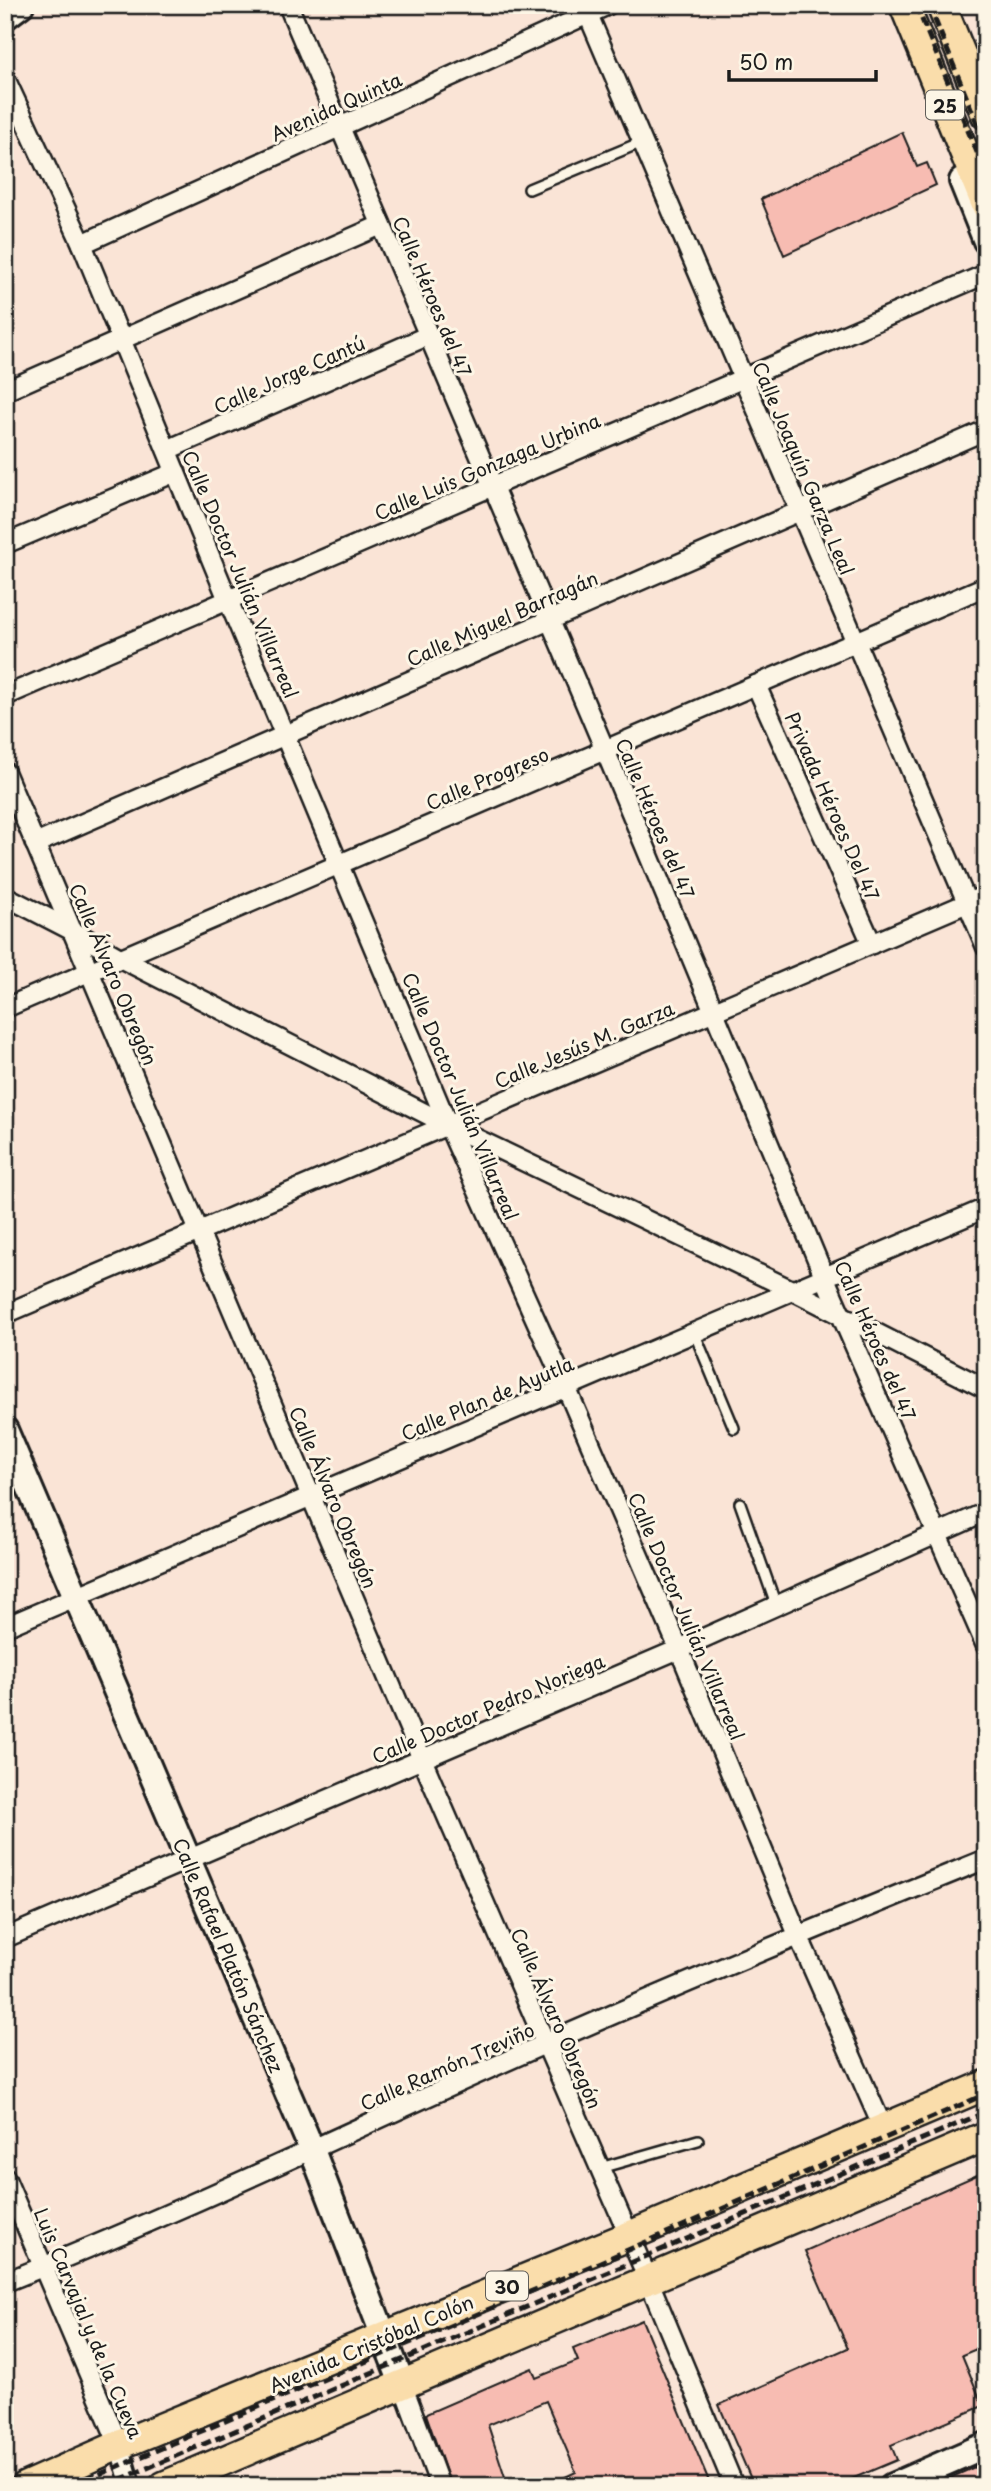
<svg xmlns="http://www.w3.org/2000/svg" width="991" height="2491" font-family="'Playpen Sans',sans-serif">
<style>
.building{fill:#f7bcb2;stroke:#1c1c1c;stroke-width:2}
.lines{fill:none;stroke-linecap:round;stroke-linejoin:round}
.lane-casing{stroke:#1c1c1c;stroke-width:14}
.street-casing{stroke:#1c1c1c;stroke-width:23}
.secondary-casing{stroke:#1c1c1c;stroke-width:30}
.primary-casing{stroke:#1c1c1c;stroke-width:33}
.lane{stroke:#fcf5e5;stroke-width:9}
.street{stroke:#fcf5e5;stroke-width:18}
.secondary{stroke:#fcf5e5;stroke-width:24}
.primary{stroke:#faddab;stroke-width:28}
.rail{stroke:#1c1c1c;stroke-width:5;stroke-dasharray:10 5;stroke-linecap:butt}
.labels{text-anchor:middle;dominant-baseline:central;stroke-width:6;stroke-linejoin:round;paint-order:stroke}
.shield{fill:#fcf5e5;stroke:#5f5d58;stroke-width:2}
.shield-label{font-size:18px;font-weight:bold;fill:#1c1c1c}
.street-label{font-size:19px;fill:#1c1c1c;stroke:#fcf5e5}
</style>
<rect width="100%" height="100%" fill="#fae4d6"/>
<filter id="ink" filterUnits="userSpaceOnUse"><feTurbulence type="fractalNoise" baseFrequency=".0143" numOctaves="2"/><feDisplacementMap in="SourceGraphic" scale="14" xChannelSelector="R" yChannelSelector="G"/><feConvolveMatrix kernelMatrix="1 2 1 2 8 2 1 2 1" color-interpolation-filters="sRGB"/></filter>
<g filter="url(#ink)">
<g class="building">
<polygon points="902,132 917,167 927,163 936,185 784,255 761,199"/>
<polygon points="986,2171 986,2345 962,2355 983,2406 891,2445 897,2460 835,2486 754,2486 719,2405 848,2348 805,2251"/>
<polygon points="642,2320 711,2486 546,2486 576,2472 546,2401 488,2425 508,2486 451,2486 426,2414 532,2368 536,2378 578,2361 573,2349"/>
<polygon points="986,2462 986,2486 932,2486"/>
</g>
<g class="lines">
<g class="lane-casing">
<g id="lane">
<polyline points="529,189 642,142"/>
<polyline points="694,1332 734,1428"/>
<polyline points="740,1503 776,1605"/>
<polyline points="600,2168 698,2140"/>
</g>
</g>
<g class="street-casing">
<g id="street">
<polyline points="288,5 605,750 824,1276 986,1646"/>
<polyline points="584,5 986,947"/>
<polyline points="5,78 82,244 228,600 448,1125 566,1387 679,1649 798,1935 883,2128"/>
<polyline points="82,244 608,5"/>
<polyline points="5,391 381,225"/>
<polyline points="167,450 427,336"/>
<polyline points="5,544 176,472"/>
<polyline points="756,685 872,944"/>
<polyline points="5,696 986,274"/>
<polyline points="5,772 422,1759 648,2279 734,2486"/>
<polyline points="35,844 986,430"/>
<polyline points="5,896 71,930 120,958 448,1125 792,1290 986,1389"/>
<polyline points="5,1008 986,586"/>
<polyline points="5,1314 986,895"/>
<polyline points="5,1627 986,1208"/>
<polyline points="5,1938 679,1649 986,1512"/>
<polyline points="5,2177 119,2445 131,2486"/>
<path d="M5 2282C188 2210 365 2123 545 2044 691 1980 838 1919 986 1859"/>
<polyline points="403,2386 440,2486"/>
</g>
</g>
<g class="secondary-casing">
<g id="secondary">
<polyline points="5,17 21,5"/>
<polyline points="962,181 986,241"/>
<polyline points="5,1430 312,2150 403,2386"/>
<polyline points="892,2486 986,2445"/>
</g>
</g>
<g class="primary-casing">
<g id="primary">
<polyline points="904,5 986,205"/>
<polyline points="941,5 986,115"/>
<polyline points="26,2486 119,2445 629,2236 986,2085"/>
<polyline points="164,2486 986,2136"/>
</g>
</g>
<use href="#lane" class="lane"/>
<use href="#street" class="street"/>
<use href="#secondary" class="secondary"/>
<use href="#primary" class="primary"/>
<g class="rail">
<polyline points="916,5 986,174"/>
<polyline points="929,5 986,145"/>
<polyline points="72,2486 584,2269 986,2094"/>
<polyline points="105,2486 986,2112"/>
</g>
</g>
</g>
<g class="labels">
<g class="shield">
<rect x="926" y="90.5" width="38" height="29" rx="5"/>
<rect x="486" y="2271.5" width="42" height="29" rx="5"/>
</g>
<g class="shield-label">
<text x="945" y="105">25</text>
<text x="507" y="2286">30</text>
</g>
<g class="street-label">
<text transform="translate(336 106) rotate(-24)">Avenida Quinta</text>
<text transform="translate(433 296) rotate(67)">Calle Héroes del 47</text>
<text transform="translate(289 374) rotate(-24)">Calle Jorge Cantú</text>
<text transform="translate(487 466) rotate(-23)">Calle Luis Gonzaga Urbina</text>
<text transform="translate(804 468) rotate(67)">Calle Joaquín Garza Leal</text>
<text transform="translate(241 574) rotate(67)">Calle Doctor Julián Villarreal</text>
<text transform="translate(502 618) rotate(-24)">Calle Miguel Barragán</text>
<text transform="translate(487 778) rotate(-23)">Calle Progreso</text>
<text transform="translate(833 806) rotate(66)">Privada Héroes Del 47</text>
<text transform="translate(656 818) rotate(67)">Calle Héroes del 47</text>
<text transform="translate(114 974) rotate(67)">Calle Álvaro Obregón</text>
<text transform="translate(584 1044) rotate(-23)">Calle Jesús M. Garza</text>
<text transform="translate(461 1096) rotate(67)">Calle Doctor Julián Villarreal</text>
<text transform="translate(876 1340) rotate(66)">Calle Héroes del 47</text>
<text transform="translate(487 1398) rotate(-23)">Calle Plan de Ayutla</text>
<text transform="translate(334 1497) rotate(67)">Calle Álvaro Obregón</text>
<text transform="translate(687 1616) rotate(67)">Calle Doctor Julián Villarreal</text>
<text transform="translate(488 1708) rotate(-23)">Calle Doctor Pedro Noriega</text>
<text transform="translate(229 1955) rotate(67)">Calle Rafael Platón Sánchez</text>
<text transform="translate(557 2018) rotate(66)">Calle Álvaro Obregón</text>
<text transform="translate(447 2066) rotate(-24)">Calle Ramón Treviño</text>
<text transform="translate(89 2323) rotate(67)">Luis Carvajal y de la Cueva</text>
<text transform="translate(371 2343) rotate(-23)">Avenida Cristóbal Colón</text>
</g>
</g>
<rect width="991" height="2491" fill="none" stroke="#fcf5e5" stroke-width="28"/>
<rect x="14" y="14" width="963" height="2463" fill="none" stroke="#1c1c1c" stroke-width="2.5" filter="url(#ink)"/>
<path d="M729 70v10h147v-10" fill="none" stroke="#1c1c1c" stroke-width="3.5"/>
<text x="739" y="70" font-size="21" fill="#1c1c1c" stroke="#fcf5e5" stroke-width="5" paint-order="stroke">50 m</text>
</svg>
